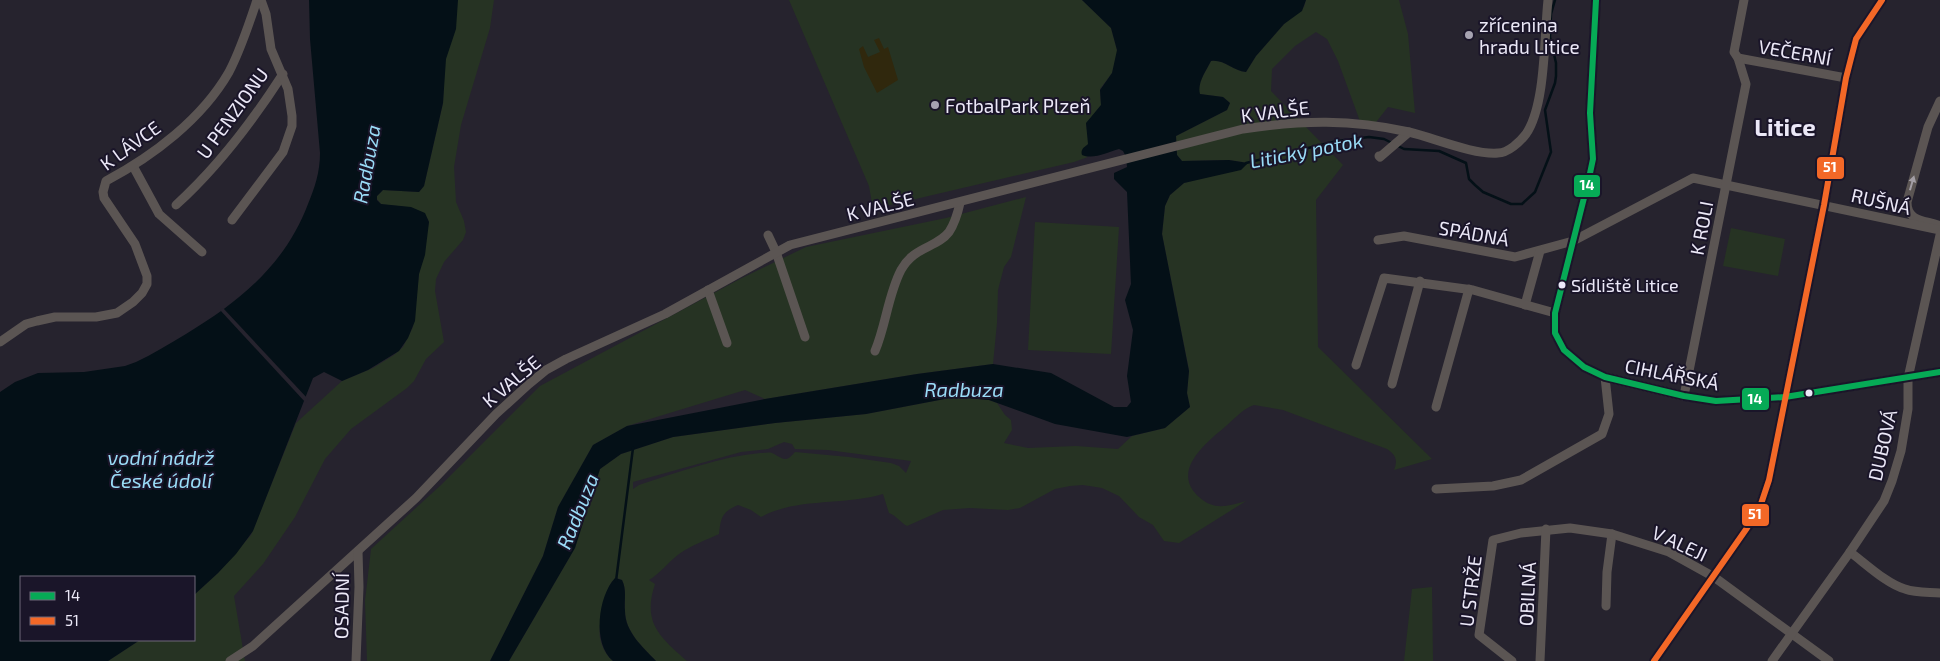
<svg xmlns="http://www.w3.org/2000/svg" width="1940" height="661" font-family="'Exo 2',sans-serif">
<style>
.green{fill:#263323;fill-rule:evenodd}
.sand{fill:#30280d}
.water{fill:#041017}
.pier{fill:#26232e}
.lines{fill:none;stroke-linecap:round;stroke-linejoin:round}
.stream{stroke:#041017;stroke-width:2.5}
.street{stroke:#5b5553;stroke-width:9}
.bus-1-casing{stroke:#1a1529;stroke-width:10}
.bus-2-casing{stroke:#1a1529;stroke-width:10}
.bus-1{stroke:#06aa56;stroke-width:6}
.bus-2{stroke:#f36827;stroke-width:6}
.oneway{fill:#a39ea5}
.poi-dot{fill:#a6a3b1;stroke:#1a1529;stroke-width:2}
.bus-dot{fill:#ebe8f7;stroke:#1a1529;stroke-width:2}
.labels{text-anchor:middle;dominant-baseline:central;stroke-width:4;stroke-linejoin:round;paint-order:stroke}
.bus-label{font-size:18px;fill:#ebe8f7;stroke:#1a1529;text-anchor:start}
.poi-label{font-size:19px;fill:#ebe8f7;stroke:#1a1529;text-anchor:start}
.street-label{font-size:19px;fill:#ebe8f7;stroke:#1a1529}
.water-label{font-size:20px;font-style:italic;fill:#9adcf7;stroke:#1a1529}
.district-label{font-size:24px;font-weight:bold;fill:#ebe8f7;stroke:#1a1529}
.line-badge{stroke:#1a1529;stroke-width:2}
.badge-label{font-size:14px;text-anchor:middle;font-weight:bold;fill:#fff}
</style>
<rect width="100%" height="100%" fill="#26232e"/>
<g class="green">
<path d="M374 0H494L490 28 461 125 454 167 456 202 464 221 466 232 463 240 444 262 436 279 435 291 444 342 426 359 414 381 407 388 351 429 325 459 295 517 263 564 234 596 245 661H108L140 640H194V595L218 573 251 535 296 423 342 381 373 368 394 355 403 347 413 327 419 274 429 222C423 204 395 207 381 204L377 199V196L383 190 419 192 424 186 443 103 444 77Z"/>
<polygon points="789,0 1082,0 1111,28 1118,54 1112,73 1100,89 1101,105 1086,125 1089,140 1085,156 1088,157 1074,162 873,209 869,186"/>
<path d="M1306 0H1399L1408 34 1415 113 1388 107 1373 126 1361 124 1338 61 1327 39 1316 32 1295 46 1272 69 1271 91 1343 165 1316 200 1318 347 1432 459 1394 470C1398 460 1396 455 1387 449L1283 410 1254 405C1244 408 1235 418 1226 426 1206 443 1170 471 1199 497 1214 511 1228 506 1246 501L1179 543 1164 541 1153 525 1139 517 1119 496 1102 488 1083 485 1070 486 1055 489 1020 508 1008 510 970 508 943 510 907 526C900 522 897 516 889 513L883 494C843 506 798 497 761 517L751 510 738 505C722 512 721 517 719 534 706 540 692 545 679 554 668 562 661 573 649 580L655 584C642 623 660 637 687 661H656C643 647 625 632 625 611 624 600 627 590 622 580 619 579 618 577 615 579 605 584 598 628 600 638 602 647 606 655 613 661H509L575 548 600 469 621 454 673 437 775 423 866 414 955 397 989 400 997 403 1005 415 1011 420 1012 430 1004 443 1028 448 1076 446 1118 449 1132 436 1165 428 1190 407 1187 393 1189 370 1162 234 1165 206 1170 195 1184 183 1226 172 1248 163 1229 160 1182 161 1177 155 1176 136 1227 110 1230 103 1223 97 1199 94C1197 83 1206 71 1211 61 1224 59 1233 71 1246 72L1256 56 1284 24 1304 7ZM784 442 792 444 795 449 828 450 911 461 906 473 899 466 891 463 849 457 795 452C785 464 783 458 772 453 769 452 764 453 760 453 719 457 679 472 639 485L633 489V482L741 452 768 449Z"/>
<polygon points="1026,197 1011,257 1004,267 998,290 997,323 993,364 917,374 765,399 745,390 627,426 593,445 558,507 543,556 490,661 367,661 365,601 371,549 441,485 540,386 740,279 806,247 946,218"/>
<polygon points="1035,222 1119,227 1111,354 1028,350"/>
<polygon points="1731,228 1785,239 1778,276 1723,266"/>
<polygon points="1432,587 1433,661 1404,661 1412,589"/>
</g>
<polygon class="sand" points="879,38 884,49 888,47 898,80 877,93 864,67 859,49 863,46 868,57 880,52 874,40"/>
<g class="water">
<path d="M309 0H458L456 29 446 59 443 103 424 186 419 192 383 190 377 196V200L381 204 411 207 425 213 429 222 425 255 419 274 415 321 408 338 399 351 368 370 342 381 324 372 313 378 253 531 236 554 218 573 194 595V577H21V640H140L108 661H0V392L15 382 38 373 84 372 125 366 136 362C153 354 169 344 186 334 239 302 285 265 308 204 315 187 320 172 320 153L310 39Z"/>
<path d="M1082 0H1306L1302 11 1284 24 1256 56 1246 72C1233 71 1224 59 1211 61 1206 71 1197 83 1200 94L1223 97 1230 103 1227 110 1176 136 1177 155 1182 161 1229 160 1248 163 1241 170 1184 183 1170 195 1165 206 1162 234 1189 371 1187 393 1190 407 1165 428 1127 437 1055 424 989 400 955 397 866 414 775 423 673 437 621 454 600 469 575 548 509 661H490L543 556 558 507 593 445 627 426 765 399 917 374 993 364 1051 373 1114 407H1127L1131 402 1127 376 1133 330 1125 300 1131 284 1127 192 1114 179V173L1127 167 1126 157 1123 151 1119 149C1107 152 1094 160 1082 155 1080 149 1085 147 1088 144L1086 123 1101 105 1100 90 1112 73 1117 50 1111 28Z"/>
<path d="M615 578 622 580C627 590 624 600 625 611 625 632 643 647 656 661H613C592 644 598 596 615 578Z"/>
</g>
<polygon class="pier" points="223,308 308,399 306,403 220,310"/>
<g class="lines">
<g class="stream">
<polyline points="1246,163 1337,141 1369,137 1384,139 1404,149 1439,151 1466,163 1469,179 1475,185 1483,192 1511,204 1522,204 1535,192 1551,152 1545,110 1555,83 1556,76 1556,63 1550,37 1551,14 1555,0"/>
<polyline points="616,581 633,448"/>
</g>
<g class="street">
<polyline points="1596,0 1590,113 1593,159 1589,178 1555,313 1555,333 1564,350 1584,367 1605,377 1684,396 1716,401 1785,397 1940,372"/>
<polyline points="1738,58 1846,78"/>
<polyline points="1379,156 1380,157 1409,132"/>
<polyline points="133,166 159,214 202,252"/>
<path d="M176 205C218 167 252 122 283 74"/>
<polyline points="232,220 283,152 292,126 292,116 288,89 271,49 266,14 261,0"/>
<path d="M1938 225C1923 220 1907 221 1907 202L1928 127 1940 101"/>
<polyline points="768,235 776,252 805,337"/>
<polyline points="1378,240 1404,236 1515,257 1573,241 1693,178 1940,230"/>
<polyline points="708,290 727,343"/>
<polyline points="1525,305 1540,251"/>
<path d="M0 342 26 324 37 321 55 317H96L117 313 133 302 142 293 147 284V276L135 244 104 198 103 192 106 181C153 156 202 119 229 72 241 49 249 24 257 0"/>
<path d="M875 351C886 325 888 295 901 270 914 246 937 248 949 232 955 223 958 212 960 203"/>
<polyline points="1356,365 1384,278 1473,290 1555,313"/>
<polyline points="1392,384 1420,281"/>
<polyline points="1684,396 1746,84 1738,58 1734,52 1744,0"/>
<polyline points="1436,407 1469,289"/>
<polyline points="1436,489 1493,486 1521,480 1602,434 1609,414 1605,377"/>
<path d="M1850 552C1866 564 1887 584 1905 589 1916 593 1928 592 1940 593"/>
<polyline points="1606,606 1607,572 1612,534"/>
<path d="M230 661 253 646 416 498 496 414 529 384 546 370 566 359 665 314 790 245 1243 129C1302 120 1351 119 1409 132 1434 138 1474 155 1498 153 1508 153 1520 142 1526 134 1546 105 1544 36 1548 0"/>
<polyline points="356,661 359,587 358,551"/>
<polyline points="1512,661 1479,635 1493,540 1521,533 1570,528 1612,534 1669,552 1714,577 1829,661"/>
<polyline points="1540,661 1546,529"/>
<polyline points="1654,661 1747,528 1760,507 1769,480 1824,205 1846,78 1856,39 1882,0"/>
<polyline points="1772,661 1850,552 1884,501 1892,481 1901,451 1908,409 1908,378 1940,235"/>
</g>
<g class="bus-1-casing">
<polyline id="bus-1" points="1596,0 1590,113 1593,159 1589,178 1555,313 1555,333 1564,350 1584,367 1605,377 1684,396 1716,401 1785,397 1940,372"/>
</g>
<g class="bus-2-casing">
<polyline id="bus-2" points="1654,661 1747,528 1760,507 1769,480 1824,205 1846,78 1856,39 1882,0"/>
</g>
<use href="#bus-1" class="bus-1"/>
<use href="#bus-2" class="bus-2"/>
</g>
<defs><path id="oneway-solid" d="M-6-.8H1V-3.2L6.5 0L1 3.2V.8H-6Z" transform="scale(1.25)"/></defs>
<use class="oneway" href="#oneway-solid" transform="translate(1912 183) rotate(-74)"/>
<g class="poi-dot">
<circle cx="1469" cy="35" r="5"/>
<circle cx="935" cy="105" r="5"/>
</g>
<g class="bus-dot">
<circle cx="1562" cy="285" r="4.5"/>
<circle cx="1809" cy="393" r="4.5"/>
</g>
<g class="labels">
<g class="bus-label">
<text x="1571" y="285">Sídliště Litice</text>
</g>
<g class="poi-label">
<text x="1479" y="24">zřícenina<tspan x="1479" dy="22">hradu Litice</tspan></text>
<text x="945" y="105">FotbalPark Plzeň</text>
</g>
<g class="street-label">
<text transform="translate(1795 52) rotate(10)">VEČERNÍ</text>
<text transform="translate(1275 111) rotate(-7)">K VALŠE</text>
<text transform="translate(232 113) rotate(-54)">U PENZIONU</text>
<text transform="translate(130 145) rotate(-36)">K LÁVCE</text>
<text transform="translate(1881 201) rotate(13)">RUŠNÁ</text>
<text transform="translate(880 206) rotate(-14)">K VALŠE</text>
<text transform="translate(1701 228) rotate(-79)">K ROLI</text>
<text transform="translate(1474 233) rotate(10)">SPÁDNÁ</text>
<text transform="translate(1672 374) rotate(11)">CIHLÁŘSKÁ</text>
<text transform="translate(511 381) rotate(-40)">K VALŠE</text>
<text transform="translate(1882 445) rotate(-77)">DUBOVÁ</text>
<text transform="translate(1680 543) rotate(25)">V ALEJI</text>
<text transform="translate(1470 591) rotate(-83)">U STRŽE</text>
<text transform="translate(1527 594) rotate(-87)">OBILNÁ</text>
<text transform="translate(341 606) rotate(-89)">OSADNÍ</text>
</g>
<g class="water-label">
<text transform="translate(1306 150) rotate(-11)">Litický potok</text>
<text transform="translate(366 164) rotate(-80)">Radbuza</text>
<text x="964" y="389">Radbuza</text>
<text x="161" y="457">vodní nádrž<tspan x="161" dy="23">České údolí</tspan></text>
<text transform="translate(577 511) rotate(-68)">Radbuza</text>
</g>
<g class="district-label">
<text x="1785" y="126">Litice</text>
</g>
</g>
<g class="line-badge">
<rect x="1816" y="156" width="29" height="24" rx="5" fill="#f36827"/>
<rect x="1573" y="174" width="28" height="24" rx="5" fill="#06aa56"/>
<rect x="1741" y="387" width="29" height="24" rx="5" fill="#06aa56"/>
<rect x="1741" y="503" width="29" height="24" rx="5" fill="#f36827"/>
</g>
<g class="badge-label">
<text x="1830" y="172">51</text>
<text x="1587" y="190">14</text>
<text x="1755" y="404">14</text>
<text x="1755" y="519">51</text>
</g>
<rect x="20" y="576" width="175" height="65" fill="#1a1529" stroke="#6e697b"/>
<rect x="30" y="592" width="25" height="8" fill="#06aa56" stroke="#6e697b"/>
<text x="65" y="601" font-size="15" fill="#ebe8f7">14</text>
<rect x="30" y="617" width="25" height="8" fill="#f36827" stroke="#6e697b"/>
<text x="65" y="626" font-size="15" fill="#ebe8f7">51</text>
</svg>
